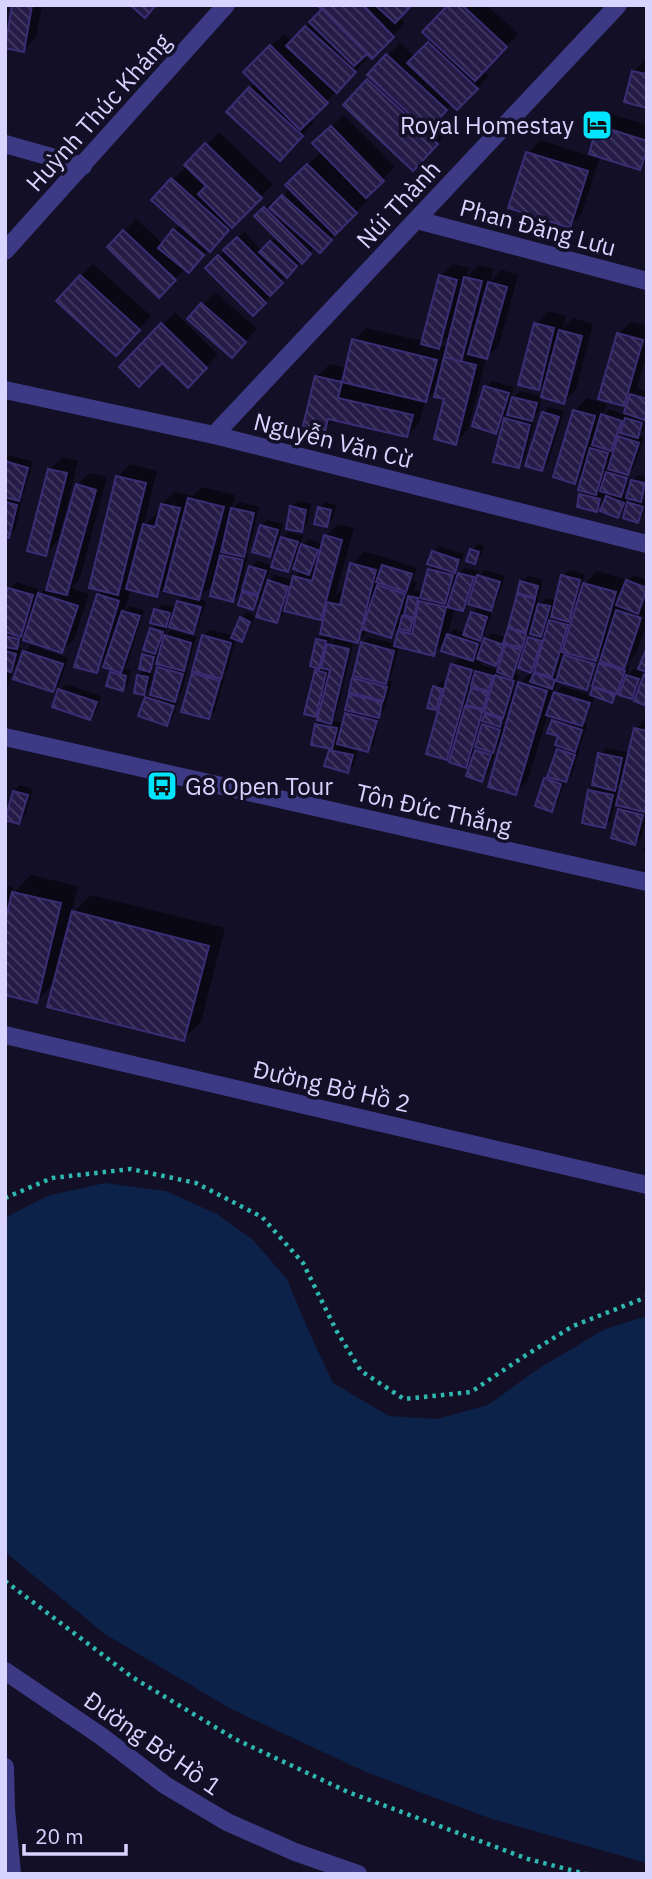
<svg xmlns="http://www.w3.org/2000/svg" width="652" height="1879" font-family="'IBM Plex Sans',sans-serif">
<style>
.water{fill:#0c2248}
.shadow{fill:#0007;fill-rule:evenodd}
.building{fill:url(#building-back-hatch);stroke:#3b2d73;stroke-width:2}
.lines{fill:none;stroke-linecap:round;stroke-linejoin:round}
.path{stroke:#2fb8b0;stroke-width:4.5;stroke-dasharray:3.5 5;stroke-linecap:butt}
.minor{stroke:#3d3a85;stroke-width:18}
.labels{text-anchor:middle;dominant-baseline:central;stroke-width:7;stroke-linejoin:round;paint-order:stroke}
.street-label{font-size:24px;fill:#d9d4ff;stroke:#130f26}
.poi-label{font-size:24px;fill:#d9d4ff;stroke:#130f26;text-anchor:end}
</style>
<defs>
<pattern id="building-back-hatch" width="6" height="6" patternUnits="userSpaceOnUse" patternTransform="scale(1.75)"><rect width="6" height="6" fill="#241b47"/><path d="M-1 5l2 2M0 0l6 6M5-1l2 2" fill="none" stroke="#433b63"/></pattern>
</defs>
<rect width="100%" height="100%" fill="#130f26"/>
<polygon class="water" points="105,1183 166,1191 217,1214 253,1240 287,1279 309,1332 333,1383 389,1416 437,1419 488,1405 538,1369 605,1329 647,1316 647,1863 492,1819 368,1773 231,1709 105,1634 5,1552 5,1218 47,1196"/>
<g class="shadow">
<polygon points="13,5 42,5 36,37 24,50"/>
<polygon points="320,5 410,5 399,17 405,23 372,57 367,52 363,55 367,59 310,118 314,122 292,146 228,112 256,82 245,72 284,34 292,42 324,10"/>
<polygon points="450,5 487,5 518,34 483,71 489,76 457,108 452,103 437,120 449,131 426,156 345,105 371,77 369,75 400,43 415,57 433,39"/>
<polygon points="646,59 647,59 647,106 633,72"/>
<polygon points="611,114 647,125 647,161 640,168 600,156 582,213 570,226 528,153 540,140 590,156 599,126"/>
<polygon points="344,115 395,167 365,197 368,200 335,232 320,251 315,247 268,294 271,296 253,314 207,268 244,232 262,251 277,236 257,216 271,202 274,205 291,188 288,185 322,151 327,131"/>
<polygon points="219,132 273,184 222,238 209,249 195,265 186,268 159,295 109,247 136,219 163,244 181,224 154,200"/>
<polygon points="93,264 151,316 128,341 81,276"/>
<path d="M453 264 469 268 466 278 478 265 493 269 490 282 502 270 518 275 499 345 486 358 468 430 455 443 446 397 438 388 425 401 419 423 407 436 335 419 325 429 305 425 317 376 330 364 347 368 354 340 366 328 423 341 441 276ZM452 333 448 347 440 345ZM351 382 364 385 363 389 349 385Z"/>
<polygon points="215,292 257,329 244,343 190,319"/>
<polygon points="548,311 566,316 562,329 573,318 593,324 576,389 564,402 548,379 538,388 536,324"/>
<polygon points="175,312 218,355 188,385 162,361 121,367"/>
<path d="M631 322 647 326V353L637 388 647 392 645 416 647 419 644 430 638 435 644 437 634 467 631 470 628 469 622 490H625L631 472 628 485 639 475 647 477 646 494 641 499 647 501V503L643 515 637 521 629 505 618 516 606 500 596 510 581 495 585 490V471L574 482 575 411 587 398 607 404 603 415 609 409 626 415 631 396 623 404 618 334ZM632 485 628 497 622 494ZM606 491 612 493 603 501ZM628 497 634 498 624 508Z"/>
<polygon points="492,381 514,387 503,422 509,416 514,397 520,391 542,397 538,413 532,419 535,419 524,460 518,466 504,423 496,432 486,387"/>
<polygon points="549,407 564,411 548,463 541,469 543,413"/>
<polygon points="9,455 33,462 24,493 19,498 22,499 15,530 9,536 5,535 5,459"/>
<polygon points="62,457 78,461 58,541 45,554 50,469"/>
<path d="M130 464 157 471 143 527 157 513 160 514 162 504 175 492 193 496 202 487 235 495 231 511 239 502 259 507 249 549 245 553 248 554 239 594 233 600 215 582 198 599 206 601 198 626 192 632 174 617 166 625 167 626 164 638 171 630 196 637 189 663 185 667 188 668 181 694 176 699 178 700 173 717 167 724 146 698 153 692 159 668 163 664 156 662 149 671H153L150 687 144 693 138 676 145 669 144 655 149 650 152 629 158 623 156 610 162 604 177 608 179 602 185 595 168 584 156 595 131 589 124 612 129 606 144 610 127 665 123 668 131 670 128 683 122 689 112 673 116 669 103 665 97 671 98 595 103 590 118 477ZM131 579 128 588 123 586 126 584Z"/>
<polygon points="90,473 107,477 79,581 71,588 89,594 74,639 62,651 23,639 17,647 21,648 17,664 8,673 11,674 5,693 5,603 10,589 16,582 38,589 35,599 49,585 77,485"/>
<polygon points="298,501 311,504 307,524 301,530 292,507"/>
<polygon points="325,502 336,505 333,519 326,525 319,508"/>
<polygon points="267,520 283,524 275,549 269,555 261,526"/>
<path d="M338 524 354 528 335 596 341 590 345 592 352 564 364 552 388 558 417 568 412 581 417 582 414 590 423 592 429 570 435 565 433 552 439 546 464 554 460 565 457 569 456 577 465 568 479 571 477 578 485 570 505 576 496 603 489 610 492 611 485 633 481 637 483 638 481 643 492 633 507 638 522 582 528 576 543 580 536 609 546 598 557 601 563 576 569 570 585 574 582 587 597 571 628 580 633 575 647 580V598L645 603 647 604V623L636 654 627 664 630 665 626 678 634 669 647 673V700L644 703 640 688 632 697 619 693 612 701 595 695 587 718 583 723 587 724 581 744 577 748 580 749 572 774 565 781 557 804 551 810 546 779 550 776 558 750 562 746 560 735 553 721 557 717 548 713 528 780 515 793 503 740 495 748 496 749 488 774 482 780 474 757 465 766 454 750 446 758 442 702 436 708 435 687 441 681 447 683 452 665 462 656 446 641 433 654 399 646 391 676 387 680 392 681 384 710 380 714 374 744 368 750 358 748 354 765 348 771 326 765 331 747 316 725 321 720 322 708 315 715 316 671 320 667 312 665 318 640 324 633 327 611 320 618 284 609 283 615 276 621 269 581 275 575 294 581 295 577 301 570 297 560 288 570 271 565H274L283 538 289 532 303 536 299 549 309 539 324 545 326 536ZM453 566 457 567 450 593H446ZM469 603 479 606 472 613 466 633 454 629 447 637 455 607 463 609ZM401 625 396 644 368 637 362 643 358 675 354 679V692L351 695V709L347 714 344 723 331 721 336 716 354 640 358 641 370 629 390 636ZM332 635 337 636 329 645ZM606 648 602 658 597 657ZM564 650 570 652 566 656 560 674 555 672 558 669ZM503 656 499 670 481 665 483 659 496 664ZM539 663 536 672 531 670ZM518 667 532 671 516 687 519 675 514 673ZM559 680 587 688 591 684 596 685 592 696 562 686 553 695ZM513 706 508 725 502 723 506 719 507 713H506Z"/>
<polygon points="478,544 484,546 481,556 475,562 472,550"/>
<polygon points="257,561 271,565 264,587 260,591 263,591 259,602 253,608 243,593 247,590 251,567"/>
<polygon points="247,612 255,616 247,634 241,640 236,638 227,671 223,674 225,675 215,711 208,718 194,674 197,671 203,636 210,630 234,636 241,618"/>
<polygon points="31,645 68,658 59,684 53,690 16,677 25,651"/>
<polygon points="66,684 101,696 96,712 90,718 60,690"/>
<polygon points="647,718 647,807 645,809 647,809 647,815 641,837 635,843 620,810 624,805 624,779 614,789 618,789 611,820 605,826 590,791 596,785 600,754 606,748 630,753 636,729"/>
<polygon points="20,785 33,789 25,816 19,822 14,791"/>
<polygon points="647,836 647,852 643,851"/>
<polygon points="31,875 78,886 71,915 91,895 225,928 201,1022 183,1039 55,982 37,1001 5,993 5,885 13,887 12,895"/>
</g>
<g class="building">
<polygon points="12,5 32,5 24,52 5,48"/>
<polygon points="130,5 156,5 145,18"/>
<polygon points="317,5 363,5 394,37 372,59"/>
<polygon points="375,5 410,5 411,6 395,23"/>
<polygon points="448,5 462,5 507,47 475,81 422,32"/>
<polygon points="322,9 367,54 354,66 309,22"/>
<polygon points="305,26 356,72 337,93 286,46"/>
<polygon points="428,42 478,89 457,110 407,63"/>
<polygon points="270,45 328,103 300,130 243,72"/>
<polygon points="386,54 447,110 428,131 367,75"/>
<polygon points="632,71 647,74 647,108 624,102"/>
<polygon points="367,79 438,144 413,171 343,105"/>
<polygon points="249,87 303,136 280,161 226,112"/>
<polygon points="597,125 647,141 647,150 640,170 589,154"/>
<polygon points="331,126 384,181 366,198 312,143"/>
<polygon points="205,143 262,198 232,228 198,194 206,186 184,165"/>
<polygon points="526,152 588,171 570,228 508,208"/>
<polygon points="307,164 357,213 335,235 285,185"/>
<polygon points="171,178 229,230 210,252 151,200"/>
<polygon points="282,195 332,240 320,253 269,208"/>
<polygon points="264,207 311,254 302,264 254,216"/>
<polygon points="173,229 204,255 189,273 158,248"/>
<polygon points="123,230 176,280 159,298 107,247"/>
<polygon points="237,237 283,283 270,296 223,250"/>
<polygon points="270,241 297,266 287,278 259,252"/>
<polygon points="218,255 266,303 253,316 205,268"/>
<polygon points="80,275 140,330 116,356 56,301"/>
<polygon points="439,275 457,280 439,349 421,344"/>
<polygon points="464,277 482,281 461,362 444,357"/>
<polygon points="488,282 507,287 487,359 468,354"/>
<polygon points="201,303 246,342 232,358 187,319"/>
<polygon points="161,323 207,368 188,388 162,363 139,387 119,367"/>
<polygon points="534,323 554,328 539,390 518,385"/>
<polygon points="559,330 582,336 564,404 541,397"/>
<polygon points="617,333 643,340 624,406 598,399"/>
<polygon points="352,339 437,360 426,402 342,382"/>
<polygon points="444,357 476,365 456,445 434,439 444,399 434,397"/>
<polygon points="315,376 342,382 338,398 413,415 407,437 328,419 325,431 303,426"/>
<polygon points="484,386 509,393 496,434 472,426"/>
<polygon points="630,394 647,399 647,412 644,420 624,413"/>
<polygon points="512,397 537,403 532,421 507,415"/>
<polygon points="573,410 595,416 575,484 553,477"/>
<polygon points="542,412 559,417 542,471 525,466"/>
<polygon points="601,414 622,421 611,451 592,445"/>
<polygon points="504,418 530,425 519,468 493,462"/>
<polygon points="625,418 642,423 638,438 620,433"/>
<polygon points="618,436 639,443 628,475 608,469"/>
<polygon points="590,448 608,453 596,495 578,490"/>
<polygon points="5,461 28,468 19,501 5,497"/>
<polygon points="48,469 67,473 46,556 27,551"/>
<polygon points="606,472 627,478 621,497 600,491"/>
<polygon points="116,476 146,483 118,595 89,588"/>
<polygon points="631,480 645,483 641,502 626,498"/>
<polygon points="76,484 96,490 67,595 46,590"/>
<polygon points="579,494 600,499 597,512 577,507"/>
<polygon points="606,496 624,503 618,518 600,511"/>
<polygon points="188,498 224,507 199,600 164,591"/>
<polygon points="5,502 17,505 9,538 5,537"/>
<polygon points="627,502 643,507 638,523 623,518"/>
<polygon points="161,504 180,508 157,597 126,589 143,524 155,527"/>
<polygon points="290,506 306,510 302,532 286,529"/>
<polygon points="318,507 331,510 327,527 314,524"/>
<polygon points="231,508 254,513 244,557 221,552"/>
<polygon points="260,525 278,530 270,557 252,552"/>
<polygon points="324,535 342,540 321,620 284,611 293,576 312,581"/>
<polygon points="281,537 298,542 288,572 271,567"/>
<polygon points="301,544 318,550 309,575 293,569"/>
<polygon points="470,549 479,552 475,564 466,561"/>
<polygon points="432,551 459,560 455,573 427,564"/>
<polygon points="220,555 243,560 233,602 210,596"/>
<polygon points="350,563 376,570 358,643 320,634 327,602 340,605"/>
<polygon points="382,565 412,574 406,592 376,582"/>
<polygon points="249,566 266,571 258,595 242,590"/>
<polygon points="428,569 453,575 445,604 420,598"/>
<polygon points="458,573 474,577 463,611 447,607"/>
<polygon points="477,575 500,582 491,611 468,604"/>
<polygon points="561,575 580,580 569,622 551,617"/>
<polygon points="268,580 288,587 277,623 256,617"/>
<polygon points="626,580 647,588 638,614 616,605"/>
<polygon points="520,581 538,586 535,598 517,593"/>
<polygon points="583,583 616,592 596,661 562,652"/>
<polygon points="377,585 405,594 391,638 362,629"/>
<polygon points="8,588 33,595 21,637 5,632 5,597"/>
<polygon points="242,592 258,597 253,610 238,605"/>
<polygon points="38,593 78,606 62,653 23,640"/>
<polygon points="97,594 119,601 97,673 74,667"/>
<polygon points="517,594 535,599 526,632 508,628"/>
<polygon points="408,596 418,598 414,618 404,615"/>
<polygon points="177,601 201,607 193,634 169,627"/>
<polygon points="419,601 446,607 434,656 394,646 398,631 412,634"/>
<polygon points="538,604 550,606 541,637 530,634"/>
<polygon points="154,609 170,613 166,627 150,623"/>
<polygon points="616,610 641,618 624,669 600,661"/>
<polygon points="122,611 140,616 121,673 103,667"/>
<polygon points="471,612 487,617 480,641 463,635"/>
<polygon points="402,616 413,619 410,631 399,629"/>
<polygon points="240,617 250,622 242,642 231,638"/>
<polygon points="549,620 568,625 552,677 534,672"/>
<polygon points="150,628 163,632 155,654 143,650"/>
<polygon points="508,628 526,634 522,648 503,643"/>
<polygon points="447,634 478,644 473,661 441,651"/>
<polygon points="164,635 191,643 184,671 156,664"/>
<polygon points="202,635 231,643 221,679 192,671"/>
<polygon points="5,636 19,639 17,649 5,647"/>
<polygon points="528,637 542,641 531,673 518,668"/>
<polygon points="484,638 504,645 496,666 477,659"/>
<polygon points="316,639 326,641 319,669 310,666"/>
<polygon points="361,642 394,651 386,684 353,676"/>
<polygon points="327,644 349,649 331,724 317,720 330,670 321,668"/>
<polygon points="505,645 521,650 512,678 497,672"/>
<polygon points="647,647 647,672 638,669"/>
<polygon points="5,651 16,654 11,672 5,671"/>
<polygon points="23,651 63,664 53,692 13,679"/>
<polygon points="142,654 154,657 150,672 139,669"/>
<polygon points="564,655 595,664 587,690 556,681"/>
<polygon points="599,663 625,671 617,694 592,686"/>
<polygon points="451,664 472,670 447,760 426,754"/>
<polygon points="157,667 183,674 175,702 150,695"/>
<polygon points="315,670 326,673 316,717 304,714"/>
<polygon points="475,671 493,676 488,691 471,686"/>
<polygon points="110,672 126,676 123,691 106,686"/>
<polygon points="192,673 220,681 209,719 181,712"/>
<polygon points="534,673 555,680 552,689 530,682"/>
<polygon points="644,674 647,675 647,698 644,705 634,701"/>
<polygon points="137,675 148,677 144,695 134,693"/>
<polygon points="495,675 514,681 503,718 484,712"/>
<polygon points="626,675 639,679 632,699 619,695"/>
<polygon points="352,678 387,687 383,701 349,692"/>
<polygon points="518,682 547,691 516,795 488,787"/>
<polygon points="433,686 442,689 436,710 427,708"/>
<polygon points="593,687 615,695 612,703 590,695"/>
<polygon points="471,688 488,693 483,709 466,705"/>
<polygon points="58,689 97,702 90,720 52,707"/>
<polygon points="554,692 590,703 582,726 546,715"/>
<polygon points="349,694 382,702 379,718 345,710"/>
<polygon points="145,697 174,706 167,726 138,716"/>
<polygon points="465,706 483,710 466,768 449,762"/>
<polygon points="345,713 377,721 368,752 337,744"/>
<polygon points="485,714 502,719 500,727 482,721"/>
<polygon points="552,720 582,730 575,752 555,745 558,736 547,733"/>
<polygon points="315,724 337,728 332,749 311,745"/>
<polygon points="482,724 500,730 493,753 475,747"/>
<polygon points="634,728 647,731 647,801 644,812 616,805"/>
<polygon points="557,749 575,755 566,782 547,777"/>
<polygon points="329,750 353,755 348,773 324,766"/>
<polygon points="475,750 491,755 482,782 466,776"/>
<polygon points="598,753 622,758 615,791 592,785"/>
<polygon points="544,778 561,784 552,812 535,806"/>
<polygon points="588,790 613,795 605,828 582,823"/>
<polygon points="13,791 28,795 19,824 5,820"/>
<polygon points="618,809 643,815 635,845 611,838"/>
<polygon points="12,892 61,903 37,1003 5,995 5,922"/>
<polygon points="72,911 209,946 184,1041 47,1007"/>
</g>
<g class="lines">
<g class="path">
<polyline points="5,1198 52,1178 131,1169 196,1183 262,1217 303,1263 336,1330 361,1371 404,1399 471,1392 523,1357 573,1326 647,1297"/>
<polyline points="5,1581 132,1677 235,1739 348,1792 528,1859 586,1874"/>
</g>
<g class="minor">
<polyline points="5,144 83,166"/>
<polyline points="417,220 647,281"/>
<polyline points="5,251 226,5"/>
<polyline points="5,390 214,435 647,544"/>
<polyline points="214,435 618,5"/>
<polyline points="5,737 647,882"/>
<polyline points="5,1035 647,1185"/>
<polyline points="5,1671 101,1736 165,1785 227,1822 295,1852 358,1874"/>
<polyline points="5,1767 6,1809 12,1874"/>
</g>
</g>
<defs>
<g id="hotel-square" transform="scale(1.575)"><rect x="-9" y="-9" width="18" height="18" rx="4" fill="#00e5ff" stroke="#130f26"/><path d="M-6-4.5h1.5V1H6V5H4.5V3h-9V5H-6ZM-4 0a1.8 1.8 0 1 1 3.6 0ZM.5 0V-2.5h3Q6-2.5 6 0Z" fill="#111"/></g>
<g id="bus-square" transform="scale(1.575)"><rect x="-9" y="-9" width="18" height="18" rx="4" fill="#00e5ff" stroke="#130f26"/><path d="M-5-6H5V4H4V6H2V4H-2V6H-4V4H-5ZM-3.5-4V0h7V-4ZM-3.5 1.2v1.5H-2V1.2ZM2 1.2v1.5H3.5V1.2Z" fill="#111"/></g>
</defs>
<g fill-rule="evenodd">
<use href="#hotel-square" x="597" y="125"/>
<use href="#bus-square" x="162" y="786"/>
</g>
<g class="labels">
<g class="street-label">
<text transform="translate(98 112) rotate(-48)">Huỳnh Thúc Kháng</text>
<text transform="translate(398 204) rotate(-47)">Núi Thành</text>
<text transform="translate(538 227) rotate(15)">Phan Đăng Lưu</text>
<text transform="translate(333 440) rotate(14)">Nguyễn Văn Cừ</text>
<text transform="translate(434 809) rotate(13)">Tôn Đức Thắng</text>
<text transform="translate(332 1086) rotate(13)">Đường Bờ Hồ 2</text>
<text transform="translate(153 1743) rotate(35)">Đường Bờ Hồ 1</text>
</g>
<g class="poi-label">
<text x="574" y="125">Royal Homestay</text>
<text x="185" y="786" text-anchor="start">G8 Open Tour</text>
</g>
</g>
<rect width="652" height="1879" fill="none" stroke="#d9d4ff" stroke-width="14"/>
<path d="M24 1844v10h102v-10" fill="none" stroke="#d9d4ff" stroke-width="3.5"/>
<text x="35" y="1844" font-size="21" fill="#d9d4ff" stroke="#130f26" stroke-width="5" paint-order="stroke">20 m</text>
</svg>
